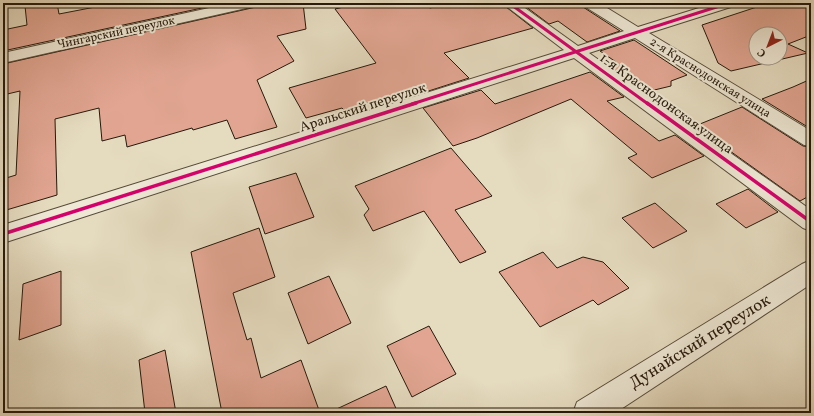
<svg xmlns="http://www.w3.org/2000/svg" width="814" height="416" font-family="Vollkorn,serif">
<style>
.building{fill:#e1a591;stroke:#25190b;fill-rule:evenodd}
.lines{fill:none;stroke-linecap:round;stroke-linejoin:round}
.street-casing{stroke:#554a38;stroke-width:2}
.street{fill:#eee8d5;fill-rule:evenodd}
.cycleway-far1-casing{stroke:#eee8d5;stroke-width:5}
.cycleway-casing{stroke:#eee8d5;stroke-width:6}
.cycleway-far1{stroke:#d6006c;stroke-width:3}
.cycleway{stroke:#d6006c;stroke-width:3.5}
.labels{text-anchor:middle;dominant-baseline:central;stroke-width:4;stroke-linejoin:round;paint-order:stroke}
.far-street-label{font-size:12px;fill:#25190b;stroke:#eee8d5}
.street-label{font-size:14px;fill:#25190b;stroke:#eee8d5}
.near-street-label{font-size:17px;fill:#25190b;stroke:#eee8d5}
</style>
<rect width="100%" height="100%" fill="#e5dbbf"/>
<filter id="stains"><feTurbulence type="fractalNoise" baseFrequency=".005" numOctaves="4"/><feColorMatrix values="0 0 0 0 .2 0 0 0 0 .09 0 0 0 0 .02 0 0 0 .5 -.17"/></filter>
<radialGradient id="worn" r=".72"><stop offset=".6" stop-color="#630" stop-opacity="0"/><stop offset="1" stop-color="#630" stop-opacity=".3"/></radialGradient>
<g class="building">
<polygon points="39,3 57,3 59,14 116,3 225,3 3,51 3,30 27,25 25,6"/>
<polygon points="259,3 303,3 306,29 277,36 294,61 257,80 277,127 235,139 227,120 193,130 192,128 127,147 125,135 102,141 99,108 55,119 57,195 3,211 3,179 16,175 20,91 3,95 3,64 256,7"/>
<polygon points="361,3 423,3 430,8 451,3 501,3 533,28 444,53 469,78 413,96 408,90 344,110 342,108 306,118 289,88 376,63 335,9"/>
<polygon points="521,3 581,3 583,7 620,31 587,42 558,21 549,24"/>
<path d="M769 3 775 5 781 3H799L811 8V35L788 44 808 53 731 71 718 63 702 25ZM756 34H780V58H756Z"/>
<polygon points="634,40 687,75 671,81 671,86 646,92 608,65 616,62 600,51"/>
<polygon points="590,72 624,97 607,101 659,141 675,135 704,156 652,178 628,158 637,154 571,99 477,138 453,146 423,108 481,90 495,104"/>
<polygon points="811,79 811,129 762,99 793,87"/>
<polygon points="742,107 803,146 811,147 811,195 800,201 695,126"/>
<polygon points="451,148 492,196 455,210 486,252 460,263 424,211 373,231 364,215 369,209 355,186"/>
<polygon points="296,173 314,217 265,234 249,187"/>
<polygon points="748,189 778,212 746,228 716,204"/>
<polygon points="655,203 687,231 653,248 622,218"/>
<polygon points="259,228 275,277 233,293 247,340 251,338 261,378 301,360 320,413 222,413 191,252"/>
<polygon points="543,252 557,268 583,257 603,262 629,288 598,305 593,300 540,327 499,272"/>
<polygon points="61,271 61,325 19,340 23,284"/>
<polygon points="329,276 351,323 308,344 288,293"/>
<polygon points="429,326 456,374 412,397 387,346"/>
<polygon points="165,350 176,413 145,413 139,360"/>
<polygon points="386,386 398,413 328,413"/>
</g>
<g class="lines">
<g class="street-casing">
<g id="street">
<polygon points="232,3 258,3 256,6 251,7 3,63 3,53"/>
<polygon points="502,3 518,3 578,46 624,31 584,6 582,3 599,3 638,27 715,3 736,3 734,6 649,33 811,131 811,146 804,145 635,38 589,53 811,210 811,231 803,228 574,58 3,243 3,225 564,50"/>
<polygon points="811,260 811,284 615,413 573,413 577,402 802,264"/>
</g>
</g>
<use href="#street" class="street"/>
<g class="cycleway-far1-casing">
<g id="cycleway-far1">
<polyline points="509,3 648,104"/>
<polyline points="412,104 729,3"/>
</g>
</g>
<g class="cycleway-casing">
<g id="cycleway">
<polyline points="647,103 811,222"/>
<polyline points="3,234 416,103"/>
</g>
</g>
<use href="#cycleway-far1" class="cycleway-far1"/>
<use href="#cycleway" class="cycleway"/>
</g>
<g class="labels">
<g class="far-street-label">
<text transform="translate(116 33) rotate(-12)">Чингарский переулок</text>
<text transform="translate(710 78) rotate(32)">2-я Краснодонская улица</text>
</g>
<g class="street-label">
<text transform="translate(666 104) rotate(36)">1-я Краснодонская улица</text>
<text transform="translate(363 108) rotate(-18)">Аральский переулок</text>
</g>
<g class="near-street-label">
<text transform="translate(700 342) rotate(-32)">Дунайский переулок</text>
</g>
</g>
<rect width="814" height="416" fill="none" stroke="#e5dbbf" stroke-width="16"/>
<rect x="4" y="4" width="806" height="408" fill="none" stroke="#25190b" stroke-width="2"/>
<rect x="8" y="8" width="798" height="400" fill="none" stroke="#25190b"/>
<g transform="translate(768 46) rotate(222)"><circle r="19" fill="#eee8d5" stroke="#9e9584"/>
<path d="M0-3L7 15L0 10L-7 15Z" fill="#8f2418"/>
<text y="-6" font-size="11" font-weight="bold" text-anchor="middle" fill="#25190b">С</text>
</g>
<rect width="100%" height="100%" filter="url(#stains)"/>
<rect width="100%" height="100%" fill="url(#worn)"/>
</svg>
